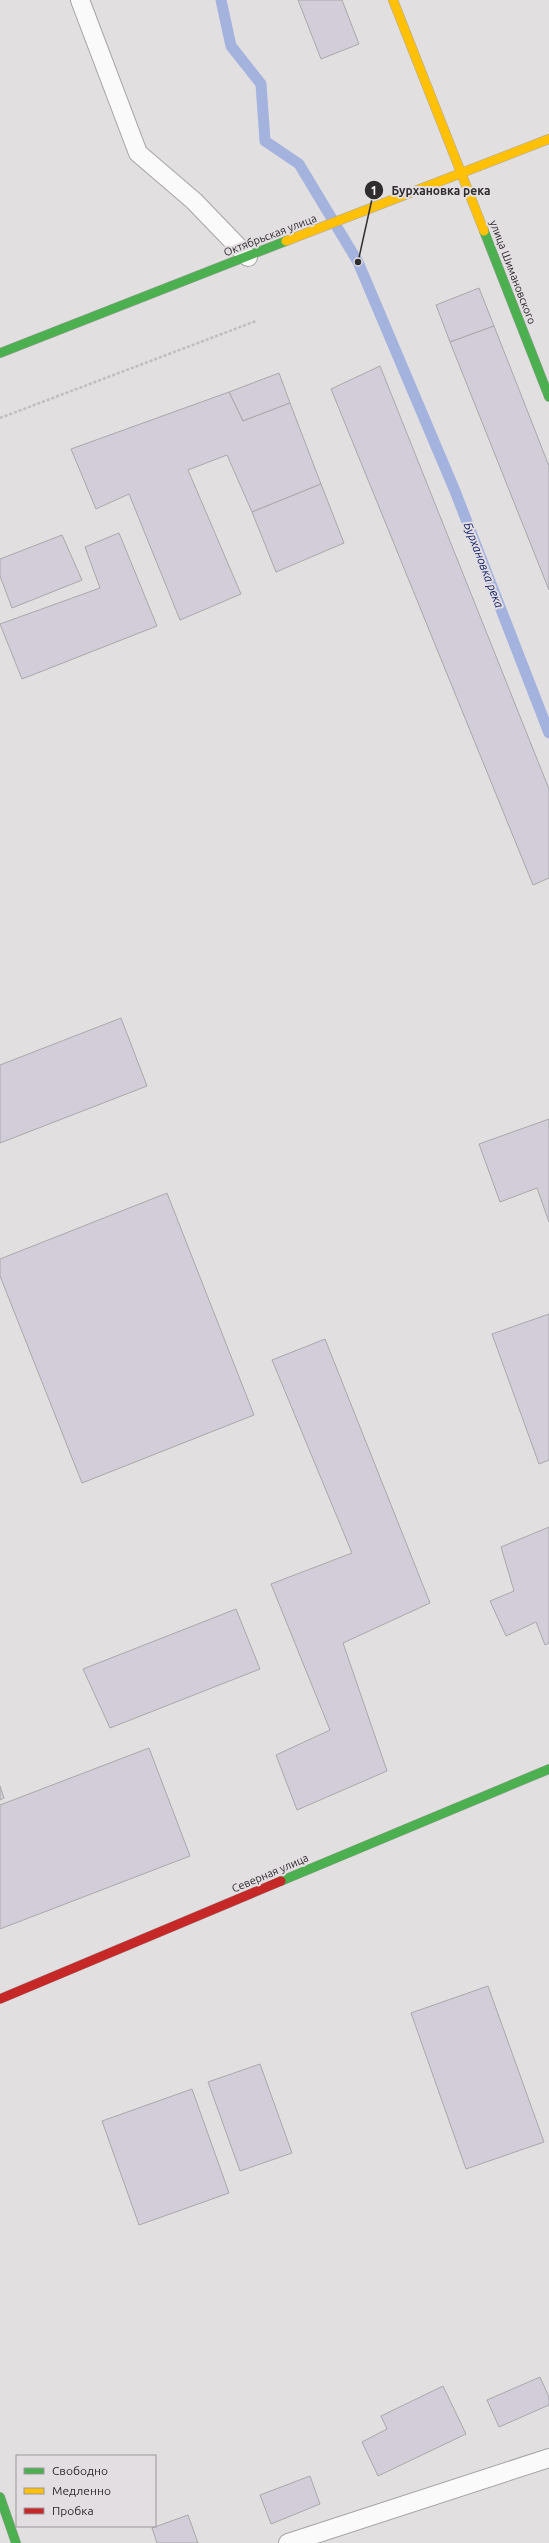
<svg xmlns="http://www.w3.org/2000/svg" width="549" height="2543" font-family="Ubuntu,sans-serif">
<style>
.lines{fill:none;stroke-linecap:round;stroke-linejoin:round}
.stream{stroke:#a4b2de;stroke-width:11}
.building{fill:#d3cdda;stroke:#a9a8a9}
.lane-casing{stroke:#a5a3a4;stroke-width:20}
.fast-casing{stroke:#a5a3a4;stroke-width:10}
.slow-casing{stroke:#a5a3a4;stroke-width:10}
.jam-casing{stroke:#a5a3a4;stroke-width:10}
.path{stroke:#bfbebe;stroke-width:2.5;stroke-dasharray:3 2;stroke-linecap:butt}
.lane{stroke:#fbfafa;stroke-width:18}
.fast{stroke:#4caf50;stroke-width:9}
.slow{stroke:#ffc107;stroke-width:9}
.jam{stroke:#c62828;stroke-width:9}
.labels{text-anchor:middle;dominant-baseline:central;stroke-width:4;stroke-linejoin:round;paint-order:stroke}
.street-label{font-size:11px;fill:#2f2d2e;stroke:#e3dee2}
.water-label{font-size:12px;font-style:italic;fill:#142268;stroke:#e3dee2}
.leader{fill:none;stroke:#2f2d2e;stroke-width:1.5}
.callout-dot{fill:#2f2d2e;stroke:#e3dee2;stroke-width:1.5}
.mark-label{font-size:12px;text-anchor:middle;font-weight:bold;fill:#fff}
.callout-label{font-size:12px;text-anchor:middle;font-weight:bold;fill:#2f2d2e;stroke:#e3dee2;stroke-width:4;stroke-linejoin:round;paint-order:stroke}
</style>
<rect width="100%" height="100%" fill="#e2dfe1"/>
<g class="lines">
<polyline class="stream" points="221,0 231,46 261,84 265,141 299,164 358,262 455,491 549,733"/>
</g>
<g class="building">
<polygon points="298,0 342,0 359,44 321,59"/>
<polygon points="479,288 494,326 450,342 436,305"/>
<polygon points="494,326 549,466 549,590 450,342"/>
<polygon points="380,366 549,789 549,878 533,885 331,389"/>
<polygon points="279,373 290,403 243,421 229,392"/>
<polygon points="229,392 243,421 290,403 321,484 252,512 227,455 188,470 241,594 180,620 129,494 96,509 71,449"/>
<polygon points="321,484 344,543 276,572 252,512"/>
<polygon points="119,533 157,626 22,679 0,624 100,588 85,547"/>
<polygon points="62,535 82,580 12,608 0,576 0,559"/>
<polygon points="121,1018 147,1086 0,1143 0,1065"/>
<polygon points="549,1119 549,1222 537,1188 500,1202 479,1144"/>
<polygon points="167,1193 254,1415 82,1483 0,1276 0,1259"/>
<polygon points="549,1314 549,1460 539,1464 492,1334"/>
<polygon points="325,1339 430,1603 343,1643 387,1771 297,1810 276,1755 330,1730 271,1584 352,1553 272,1360"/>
<polygon points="549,1527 549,1643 545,1645 536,1622 506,1636 490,1601 514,1591 501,1547"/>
<polygon points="236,1609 260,1669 110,1728 83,1669"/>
<polygon points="149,1748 190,1856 0,1929 0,1805"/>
<polygon points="0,1786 4,1798 0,1800"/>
<polygon points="488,1986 544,2142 466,2169 411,2013"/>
<polygon points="260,2064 292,2153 240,2171 208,2082"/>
<polygon points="192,2089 229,2193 139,2225 102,2121"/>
<polygon points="540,2377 549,2397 549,2405 499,2427 487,2400"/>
<polygon points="443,2386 466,2434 378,2476 362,2442 387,2429 381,2416"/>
<polygon points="310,2476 320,2504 271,2524 260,2495"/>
<polygon points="188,2515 198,2543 157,2543 152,2528"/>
</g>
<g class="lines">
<g class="lane-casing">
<g id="lane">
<polyline points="80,0 138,153 194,201 248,257"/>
<polyline points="288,2543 549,2458"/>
</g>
</g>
<g class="fast-casing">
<g id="fast">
<polyline points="484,231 549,397"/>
<polyline points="0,353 286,241"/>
<polyline points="281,1881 549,1769"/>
<polyline points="0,2497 16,2543"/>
</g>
</g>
<g class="slow-casing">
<g id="slow">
<polyline points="393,0 484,231"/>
<polyline points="286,241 549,139"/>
</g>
</g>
<g class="jam-casing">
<polyline id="jam" points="0,1999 281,1881"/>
</g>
<polyline class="path" points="0,418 256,321"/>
<use href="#lane" class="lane"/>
<use href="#fast" class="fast"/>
<use href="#slow" class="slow"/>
<use href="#jam" class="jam"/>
</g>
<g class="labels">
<g class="street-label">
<text transform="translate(270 235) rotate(-21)">Октябрьская улица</text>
<text transform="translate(513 272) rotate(69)">улица Шимановского</text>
<text transform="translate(270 1873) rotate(-23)">Северная улица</text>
</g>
<g class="water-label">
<text transform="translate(484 565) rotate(69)">Бурхановка река</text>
</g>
</g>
<path class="leader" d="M358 262L374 190"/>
<g class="callout-dot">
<circle cx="358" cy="262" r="4"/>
<circle cx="374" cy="190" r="10"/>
</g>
<g class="mark-label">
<text x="374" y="195">1</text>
</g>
<g class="callout-label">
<text x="441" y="195">Бурхановка река</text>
</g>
<rect x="16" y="2455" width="140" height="72" fill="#e3dee2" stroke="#9b979a"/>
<rect x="24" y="2468" width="20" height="6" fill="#4caf50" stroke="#9b979a"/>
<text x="52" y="2475" font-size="12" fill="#2f2d2e">Свободно</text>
<rect x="24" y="2488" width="20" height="6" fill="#ffc107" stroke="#9b979a"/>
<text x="52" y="2495" font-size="12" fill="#2f2d2e">Медленно</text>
<rect x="24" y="2508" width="20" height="6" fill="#c62828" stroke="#9b979a"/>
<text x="52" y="2515" font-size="12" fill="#2f2d2e">Пробка</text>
</svg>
